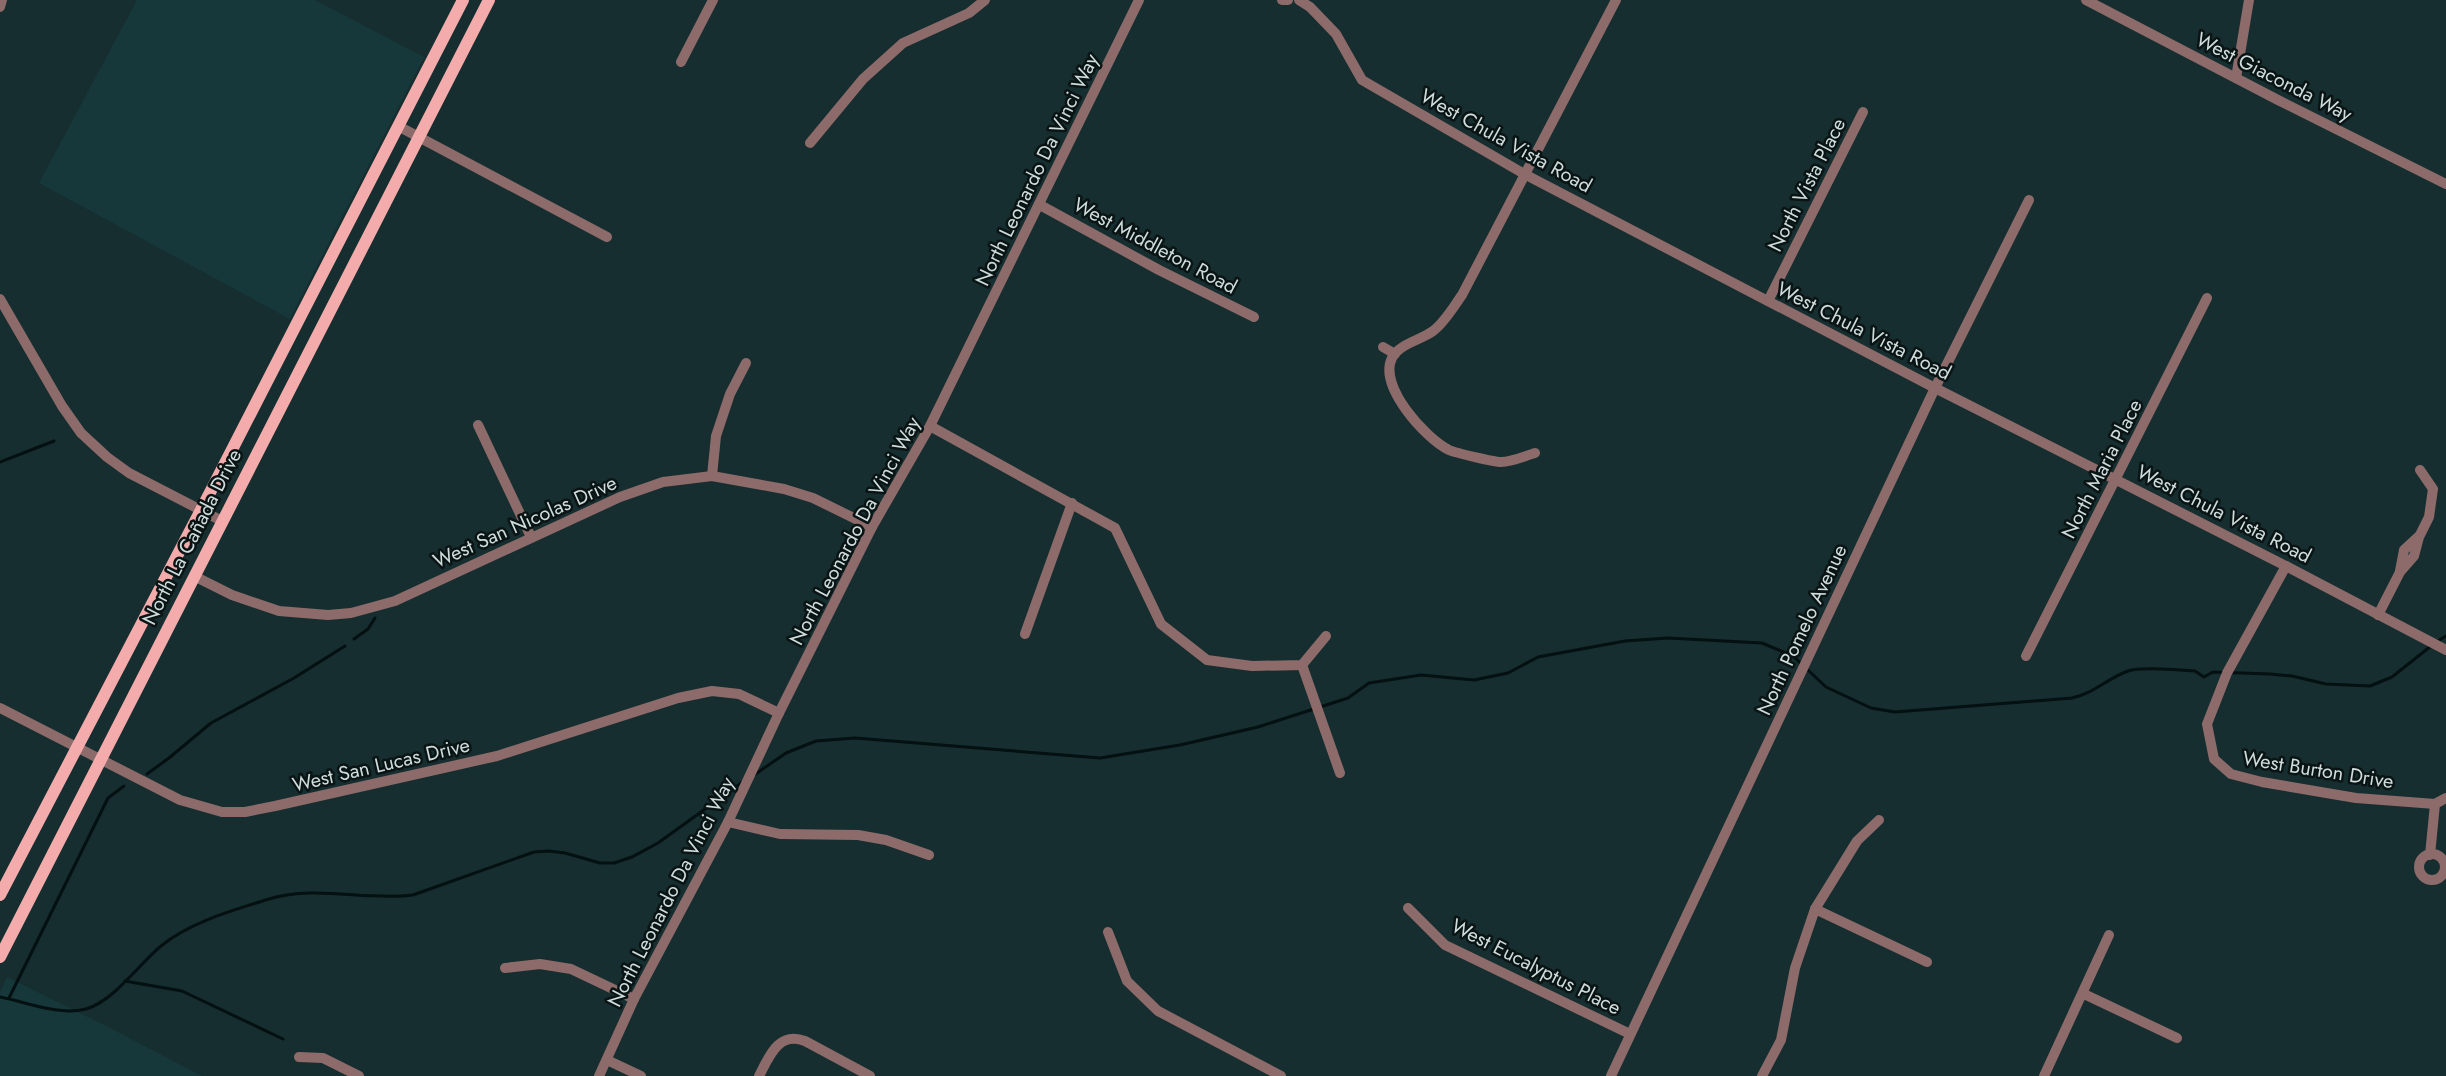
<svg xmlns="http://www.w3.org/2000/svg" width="2446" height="1076" font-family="Jost,sans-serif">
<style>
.built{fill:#16383a}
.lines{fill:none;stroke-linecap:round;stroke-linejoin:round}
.stream{stroke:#041011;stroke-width:3}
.minor{stroke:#8d6b6a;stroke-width:10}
.major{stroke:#f3acab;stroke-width:12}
.labels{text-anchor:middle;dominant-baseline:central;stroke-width:5;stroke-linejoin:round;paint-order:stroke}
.street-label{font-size:20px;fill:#cedcdc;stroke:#0a1415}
</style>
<rect width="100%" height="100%" fill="#162e2f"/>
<g class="built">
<polygon points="137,0 315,0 424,57 290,319 39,183"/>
<polygon points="7,977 114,1030 202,1076 0,1076 0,992"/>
</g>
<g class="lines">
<g class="stream">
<polyline points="0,462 54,441"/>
<polyline points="354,639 368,629 375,618"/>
<polyline points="2436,642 2446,636"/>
<polyline points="147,774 169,758 211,723 294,678 345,646"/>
<path d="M754 775 786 753 816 741 855 738 1100 758 1180 745 1258 727 1348 698 1369 683 1421 675 1474 680 1508 673 1538 657 1625 641 1668 638 1762 643 1793 656 1826 687 1871 708 1895 712 2072 698C2093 694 2108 678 2128 671 2141 666 2180 670 2195 671L2204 677 2213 672 2270 674 2292 676 2326 684 2370 686 2392 677 2431 646"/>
<polyline points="125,981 182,991 283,1039"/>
<path d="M0 997C27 1002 58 1016 86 1009 114 1001 139 964 161 946 190 922 234 910 269 899 316 885 366 901 413 895L534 852 549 851 565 853 600 863H614L632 857 658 843 744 781"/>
<polyline points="9,998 108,798 124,786"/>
</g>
<g class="minor">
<polyline points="1282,0 1288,0"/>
<polyline points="1299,0 1310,7 1336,34 1362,80 1526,175 1935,388 2286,566 2446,650"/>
<polyline points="2086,0 2278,100 2446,184"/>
<polyline points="0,7 2,0"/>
<polyline points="681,62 713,0"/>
<polyline points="2236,78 2249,0"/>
<polyline points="398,126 607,237"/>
<polyline points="810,143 863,79 903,43 969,13 985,0"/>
<polyline points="1040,205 1159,270 1254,317"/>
<polyline points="0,299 62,406 81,433 107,457 129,473 222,521"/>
<polyline points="1768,301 1863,112"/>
<polyline points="1383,347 1395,354"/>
<polyline points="478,425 531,537"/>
<polyline points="930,426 1115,528 1161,624 1207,660 1252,666 1302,665 1326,636"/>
<path d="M1535 453C1525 456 1512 462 1501 462 1494 462 1456 453 1449 450 1425 438 1378 386 1392 358 1399 344 1421 340 1433 331 1445 322 1454 306 1462 295L1616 0"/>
<polyline points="712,476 716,436 730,394 746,363"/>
<polyline points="2286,566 2227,673 2207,724 2214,759 2231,774 2262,782 2356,798 2435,804 2446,798"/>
<polyline points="2400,571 2404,550 2418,537"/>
<polyline points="194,576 232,595 279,611 328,615 351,613 395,601 620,497 663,482 712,476 784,489 813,498 872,527"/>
<polyline points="2378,615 2400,572 2414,556 2419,537 2429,517 2433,489 2420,470"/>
<polyline points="1025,634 1072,503"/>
<polyline points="2026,656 2207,298"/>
<polyline points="1302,665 1340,773"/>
<polyline points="0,708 180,800 222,812 245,812 275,806 497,756 678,698 712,691 739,694 779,713"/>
<polyline points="728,822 780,834 858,835 886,840 929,855"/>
<circle cx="2432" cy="867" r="13"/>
<polyline points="2430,855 2435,804"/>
<polyline points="1408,908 1445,945 1630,1034"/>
<polyline points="1815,909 1927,962"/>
<polyline points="1108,932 1127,981 1158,1011 1281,1076"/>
<polyline points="505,968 540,964 571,969 634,999"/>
<polyline points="2084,994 2177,1038"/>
<polyline points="299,1057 323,1058 359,1076"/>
<polyline points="607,1060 641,1076"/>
<polyline points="599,1076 634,999 728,822 779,713 872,527 930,426 1139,0"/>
<path d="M759 1076C769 1057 778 1031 805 1041L870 1076"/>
<polyline points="1611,1076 1935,388 2029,200"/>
<polyline points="1762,1076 1781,1040 1795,968 1815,909 1857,841 1879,820"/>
<polyline points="2044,1076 2109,935"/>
</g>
<g class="major">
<polyline points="0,895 201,510 463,0"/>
<polyline points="0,957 489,0"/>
</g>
</g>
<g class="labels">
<g class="street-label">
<text transform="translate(2274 77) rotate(27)">West Giaconda Way</text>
<text transform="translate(1506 141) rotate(29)">West Chula Vista Road</text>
<text transform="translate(1037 170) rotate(-64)">North Leonardo Da Vinci Way</text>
<text transform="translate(1807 185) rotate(-63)">North Vista Place</text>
<text transform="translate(1155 246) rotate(28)">West Middleton Road</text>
<text transform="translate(1864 331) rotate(27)">West Chula Vista Road</text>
<text transform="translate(2102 469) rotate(-63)">North Maria Place</text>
<text transform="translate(2224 514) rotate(27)">West Chula Vista Road</text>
<text transform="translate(525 522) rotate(-24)">West San Nicolas Drive</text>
<text transform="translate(855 531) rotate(-62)">North Leonardo Da Vinci Way</text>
<text transform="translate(192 537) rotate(-63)">North La Cañada Drive</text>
<text transform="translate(1802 630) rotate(-65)">North Pomelo Avenue</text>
<text transform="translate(381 765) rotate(-13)">West San Lucas Drive</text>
<text transform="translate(2318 770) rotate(9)">West Burton Drive</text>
<text transform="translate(671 892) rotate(-63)">North Leonardo Da Vinci Way</text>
<text transform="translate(1536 967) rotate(27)">West Eucalyptus Place</text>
</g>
</g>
</svg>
